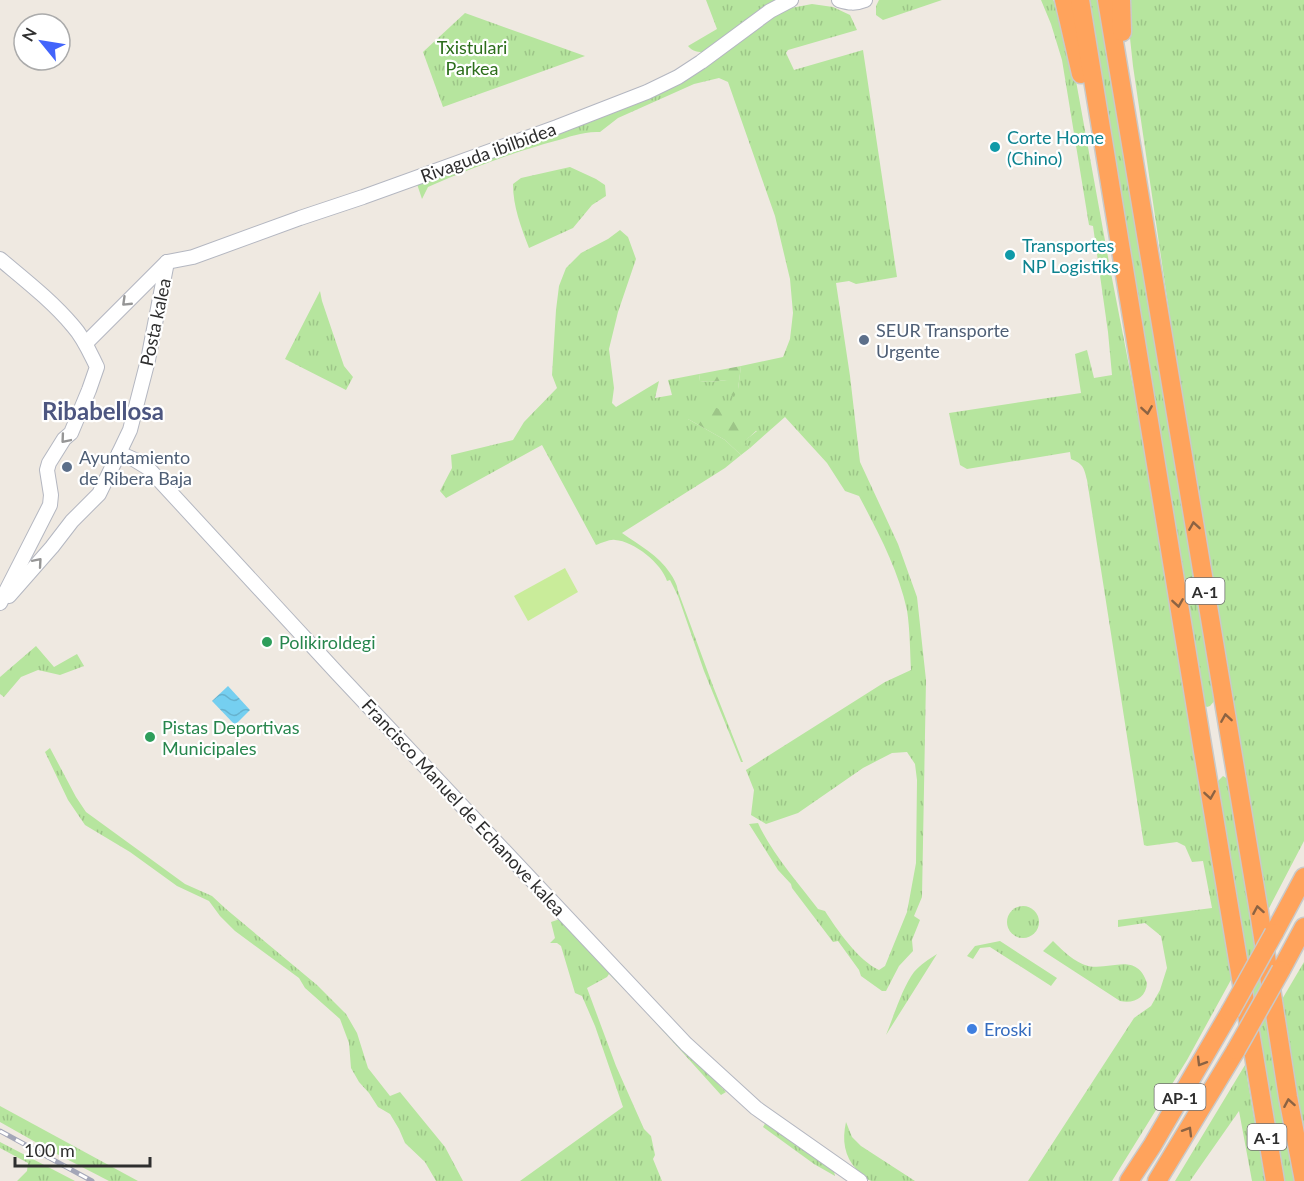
<svg xmlns="http://www.w3.org/2000/svg" width="1304" height="1181" font-family="Lato,sans-serif">
<style>
.grass{fill:url(#grass-tufts)}
.forest{fill:url(#forest-firs)}
.pitch{fill:#c9ec9a}
.water{fill:url(#water-waves)}
.lines{fill:none;stroke-linecap:round;stroke-linejoin:round}
.secondary-casing{stroke:#b4b7c1;stroke-width:16}
.highway-casing{stroke:#c9c9c9;stroke-width:21}
.secondary{stroke:#fff;stroke-width:14}
.highway{stroke:#ffa35c;stroke-width:18}
.rail-casing{stroke:#a3a6b8;stroke-width:5}
.rail{stroke:#fff;stroke-width:3;stroke-dasharray:9;stroke-linecap:butt}
.highway-bridge-casing{stroke:#c9c9c9;stroke-width:21;stroke-linecap:butt}
.highway-bridge{stroke:#ffa35c;stroke-width:18}
.oneway{stroke:#969696}
.oneway2{stroke:#8c6343}
.culture-dot{fill:#0f9aa8;stroke:#fff;stroke-width:2}
.service-dot{fill:#5c6f8a;stroke:#fff;stroke-width:2}
.leisure-dot{fill:#2e9e5b;stroke:#fff;stroke-width:2}
.shop-dot{fill:#3f7fe0;stroke:#fff;stroke-width:2}
.labels{text-anchor:middle;dominant-baseline:central;stroke-width:4.5;stroke-linejoin:round;paint-order:stroke}
.shield{fill:#fff;stroke:#6d6d6d;stroke-width:1.5}
.shield-label{font-size:16px;font-weight:bold;fill:#2e2e2e}
.park-label{font-size:18px;fill:#2c6e1b;stroke:#fff}
.culture-label{font-size:18px;fill:#0d838f;stroke:#fff;text-anchor:start}
.street-label{font-size:18px;fill:#2e2e2e;stroke:#fff}
.service-label{font-size:18px;fill:#4e5e75;stroke:#fff;text-anchor:start}
.leisure-label{font-size:18px;fill:#27864d;stroke:#fff;text-anchor:start}
.shop-label{font-size:18px;fill:#366cbe;stroke:#fff;text-anchor:start}
.district-label{font-size:24px;font-weight:bold;fill:#4d5680;stroke:#fff}
</style>
<defs>
<pattern id="grass-tufts" width="24" height="20" patternUnits="userSpaceOnUse" patternTransform="scale(1.5)"><rect width="24" height="20" fill="#b6e59e"/><path d="M3 7l-1-3M5 7V3M7 7l1-3M15 17l-1-3M17 17v-4M19 17l1-3" fill="none" stroke="#9dc588"/></pattern>
<pattern id="forest-firs" width="22" height="20" patternUnits="userSpaceOnUse" patternTransform="scale(1.5)"><rect width="22" height="20" fill="#b6e59e"/><path d="M5 1l3.5 6h-7zM16 11l3.5 6h-7z" fill="#9dc588"/></pattern>
<pattern id="water-waves" width="16" height="10" patternUnits="userSpaceOnUse" patternTransform="scale(1.5)"><rect width="16" height="10" fill="#75cff0"/><path d="M0 5q4-4 8 0t8 0" fill="none" stroke="#66b2ce"/></pattern>
</defs>
<rect width="100%" height="100%" fill="#efe9e1"/>
<g class="grass">
<path d="M706 0H777L705 52C698 52 693 52 688 46L717 29Z"/>
<polygon points="879,0 942,0 883,20 876,15 876,6"/>
<path d="M1041 0H1053L1058 8 1070 48 1110 268 1151 479 1221 907 1227 953 1232 978 1187 1060 1112 1181H1028L1134 1018 1151 1006 1160 990 1167 968 1161 936 1145 923 1118 927V920L1212 908 1203 861 1192 862 1185 846 1177 842 1147 846 1144 845 1087 480C1084 467 1083 464 1071 459L1070 452 967 469 960 465 949 413 1081 393 1075 354 1087 350 1094 378 1112 375 1108 332 1093 226 1089 225 1062 60 1051 24Z"/>
<polygon points="1086,0 1100,0 1216,699 1210,706 1207,707 1202,704"/>
<polygon points="1128,0 1304,0 1304,841 1266,914 1216,601 1177,366 1133,66 1127,10"/>
<path d="M812 4 833 7 850 15 857 30 788 50 786 53 794 70 863 50 897 277 856 284 849 281 836 283 850 376 860 462 898 544 917 597 926 680 922 897 914 916 920 920 912 940 913 951 899 966 886 991H882L861 976 859 970 838 941 833 942 792 888 791 884 778 870 749 824 758 823C771 852 799 884 818 909L825 911C837 930 859 961 879 970L885 966 907 912 916 863 917 780 915 764 907 752 892 753 863 768 798 813 766 824 751 815 754 790 746 770 885 682 911 670C910 651 910 630 907 610 898 569 878 532 859 496L845 491 827 463 785 417 750 448 743 442 757 431 688 419 725 440 741 455 725 468 622 533C639 545 658 555 670 573 674 579 677 584 678 591L713 686 743 762H741L704 671 678 596 670 580 667 581C662 564 634 541 615 540 610 539 602 543 596 545L542 445 446 498 440 491 452 468 451 455 513 440 524 422 557 388 552 375 556 310 559 286 566 268 581 253 608 239 620 230 628 237 636 259 618 312 609 349 614 388 612 403 616 407 659 381 655 398 672 395 668 380 699 374 700 381 709 382 727 380 738 389 741 366 783 357 790 339 793 313 790 279 775 216 728 82 719 78 694 84 618 118 600 132C584 131 569 137 555 141 511 153 469 169 428 187L422 199 416 181 635 104 786 9Z"/>
<polygon points="465,13 585,56 443,107 423,52"/>
<path d="M570 167 596 179 605 185 606 196 592 205 573 228 529 248C521 227 513 207 513 184L521 178Z"/>
<polygon points="320,291 322,301 344,366 353,377 346,390 285,359"/>
<polygon points="36,646 54,667 77,654 84,666 60,675 38,670 21,677 4,697 0,694 0,677"/>
<polygon points="50,748 76,797 86,812 185,884 212,896 226,909 317,985 346,1014 357,1033 368,1068 390,1096 400,1092 445,1147 463,1181 436,1181 425,1162 405,1143 399,1129 390,1114 378,1107 369,1093 359,1082 351,1068 349,1043 340,1019 305,988 299,978 235,931 220,916 209,901 177,886 130,852 85,825 68,800 45,752"/>
<polygon points="1223,776 1228,779 1296,1181 1281,1181 1215,788 1218,781"/>
<circle cx="1023" cy="922" r="16"/>
<polygon points="560,919 726,1092 721,1095 637,1002 609,974 607,977 587,988 616,1066 644,1129 651,1136 655,1155 653,1159 662,1181 520,1181 623,1107 595,1026 582,996 575,993 561,946 557,943 550,943 555,938 551,922"/>
<polygon points="1000,941 1057,978 1051,986 990,947 980,948 973,959 967,956 975,946"/>
<path d="M1053 941C1063 951 1074 962 1088 966 1111 971 1136 951 1147 983 1146 998 1134 1004 1120 1001L1043 951Z"/>
<path d="M937 954 886 1035C893 1018 903 986 914 972 920 965 929 959 937 954Z"/>
<polygon points="1304,962 1304,1139 1281,1001"/>
<polygon points="1245,1065 1265,1181 1252,1181 1239,1111 1190,1181 1175,1181"/>
<polygon points="0,1106 138,1181 109,1181 53,1152 0,1122"/>
<polygon points="766,1122 833,1167 835,1176 814,1164 763,1127"/>
<path d="M846 1122 852 1137 861 1146 915 1181C905 1181 881 1181 872 1181 867 1180 861 1174 857 1170 844 1156 842 1140 846 1122Z"/>
<polygon points="0,1142 75,1181 17,1181 27,1171 28,1163 0,1148"/>
</g>
<g class="forest">
<polygon points="741,366 738,389 734,397 728,393 727,380 709,382 700,381 699,374"/>
<polygon points="708,404 736,417 757,430 744,442 750,448 741,455 725,440 688,419 692,409"/>
</g>
<polygon class="pitch" points="565,568 578,592 528,621 514,596"/>
<polygon class="water" points="228,686 250,710 235,725 212,701"/>
<g class="lines">
<g class="secondary-casing">
<g id="secondary">
<path d="M839 0C849 3 855 4 865 0"/>
<path d="M0 259C25 280 52 301 73 326 84 338 90 353 97 367L89 390 71 433 64 439 49 463 47 470 51 495 50 505 0 603"/>
<polyline points="167,262 193,257 300,218 363,197 557,127 647,92 678,77 701,62 770,11 791,0"/>
<polyline points="86,343 167,262"/>
<polyline points="119,453 135,460 148,468 338,674 686,1044 756,1108 860,1181"/>
<polyline points="9,596 52,547 72,521 99,494 119,453 130,430 148,360 167,262"/>
</g>
</g>
<g class="highway-casing">
<g id="highway">
<polyline points="1064,0 1081,74"/>
<polyline points="1080,0 1204,757 1275,1181"/>
<polyline points="1107,0 1260,918 1288,1097 1304,1181"/>
<polyline points="1121,0 1122,32"/>
<polyline points="1274,933 1304,877"/>
<polyline points="1281,970 1304,927"/>
<polyline points="1129,1181 1152,1146 1230,1012"/>
<polyline points="1157,1181 1236,1050"/>
</g>
</g>
<use href="#secondary" class="secondary"/>
<use href="#highway" class="highway"/>
<g class="rail-casing">
<polyline id="rail" points="0,1131 92,1181"/>
</g>
<use href="#rail" class="rail"/>
<g class="highway-bridge-casing">
<g id="highway-bridge">
<polyline points="1230,1012 1274,933"/>
<polyline points="1236,1050 1281,970"/>
</g>
</g>
<use href="#highway-bridge" class="highway-bridge"/>
</g>
<defs><path id="oneway-chevron" d="M-2-3.5L2.5 0L-2 3.5" fill="none" stroke-width="1.6" stroke-linecap="round" stroke-linejoin="round" transform="scale(1.5)"/></defs>
<g class="oneway">
<use href="#oneway-chevron" transform="translate(126 302) rotate(136)"/>
<use href="#oneway-chevron" transform="translate(65 439) rotate(130)"/>
<use href="#oneway-chevron" transform="translate(38 562) rotate(-49)"/>
</g>
<g class="oneway2">
<use href="#oneway-chevron" transform="translate(1147 410) rotate(81)"/>
<use href="#oneway-chevron" transform="translate(1194 526) rotate(-99)"/>
<use href="#oneway-chevron" transform="translate(1178 603) rotate(81)"/>
<use href="#oneway-chevron" transform="translate(1226 718) rotate(-99)"/>
<use href="#oneway-chevron" transform="translate(1210 795) rotate(81)"/>
<use href="#oneway-chevron" transform="translate(1258 910) rotate(-100)"/>
<use href="#oneway-chevron" transform="translate(1201 1062) rotate(121)"/>
<use href="#oneway-chevron" transform="translate(1289 1103) rotate(-100)"/>
<use href="#oneway-chevron" transform="translate(1188 1131) rotate(-59)"/>
</g>
<g class="culture-dot">
<circle cx="995" cy="147" r="6"/>
<circle cx="1010" cy="255" r="6"/>
</g>
<g class="service-dot">
<circle cx="864" cy="340" r="6"/>
<circle cx="67" cy="467" r="6"/>
</g>
<g class="leisure-dot">
<circle cx="267" cy="642" r="6"/>
<circle cx="150" cy="737" r="6"/>
</g>
<circle class="shop-dot" cx="972" cy="1029" r="6"/>
<g class="labels">
<g class="shield">
<rect x="1185.5" y="578" width="39" height="26" rx="4.5"/>
<rect x="1154.5" y="1084" width="51" height="26" rx="4.5"/>
<rect x="1247.5" y="1124" width="39" height="26" rx="4.5"/>
</g>
<g class="shield-label">
<text x="1205" y="591">A-1</text>
<text x="1180" y="1097">AP-1</text>
<text x="1267" y="1137">A-1</text>
</g>
<g class="park-label">
<text x="472" y="47">Txistulari<tspan x="472" dy="21">Parkea</tspan></text>
</g>
<g class="culture-label">
<text x="1007" y="137">Corte Home<tspan x="1007" dy="21">(Chino)</tspan></text>
<text x="1022" y="245">Transportes<tspan x="1022" dy="21">NP Logistiks</tspan></text>
</g>
<g class="street-label">
<text transform="translate(488 152) rotate(-20)">Rivaguda ibilbidea</text>
<text transform="translate(155 322) rotate(-78)">Posta kalea</text>
<text transform="translate(464 807) rotate(47)">Francisco Manuel de Echanove kalea</text>
</g>
<g class="service-label">
<text x="876" y="330">SEUR Transporte<tspan x="876" dy="21">Urgente</tspan></text>
<text x="79" y="457">Ayuntamiento<tspan x="79" dy="21">de Ribera Baja</tspan></text>
</g>
<g class="leisure-label">
<text x="279" y="642">Polikiroldegi</text>
<text x="162" y="727">Pistas Deportivas<tspan x="162" dy="21">Municipales</tspan></text>
</g>
<g class="shop-label">
<text x="984" y="1029">Eroski</text>
</g>
<g class="district-label">
<text x="103" y="410">Ribabellosa</text>
</g>
</g>
<g transform="translate(42 42) rotate(300)"><circle r="28" fill="#ffffff" stroke="#ababab" stroke-width="1.5"/>
<path d="M0-4.5L10 22L0 15L-10 22Z" fill="#4264fb"/>
<text y="-9" font-size="16" font-weight="bold" text-anchor="middle" fill="#2e2e2e">N</text>
</g>
<path d="M15 1157v9h135v-9" fill="none" stroke="#2e2e2e" stroke-width="3"/>
<text x="24" y="1157" font-size="18" fill="#2e2e2e" stroke="#ffffff" stroke-width="4.5" paint-order="stroke">100 m</text>
</svg>
